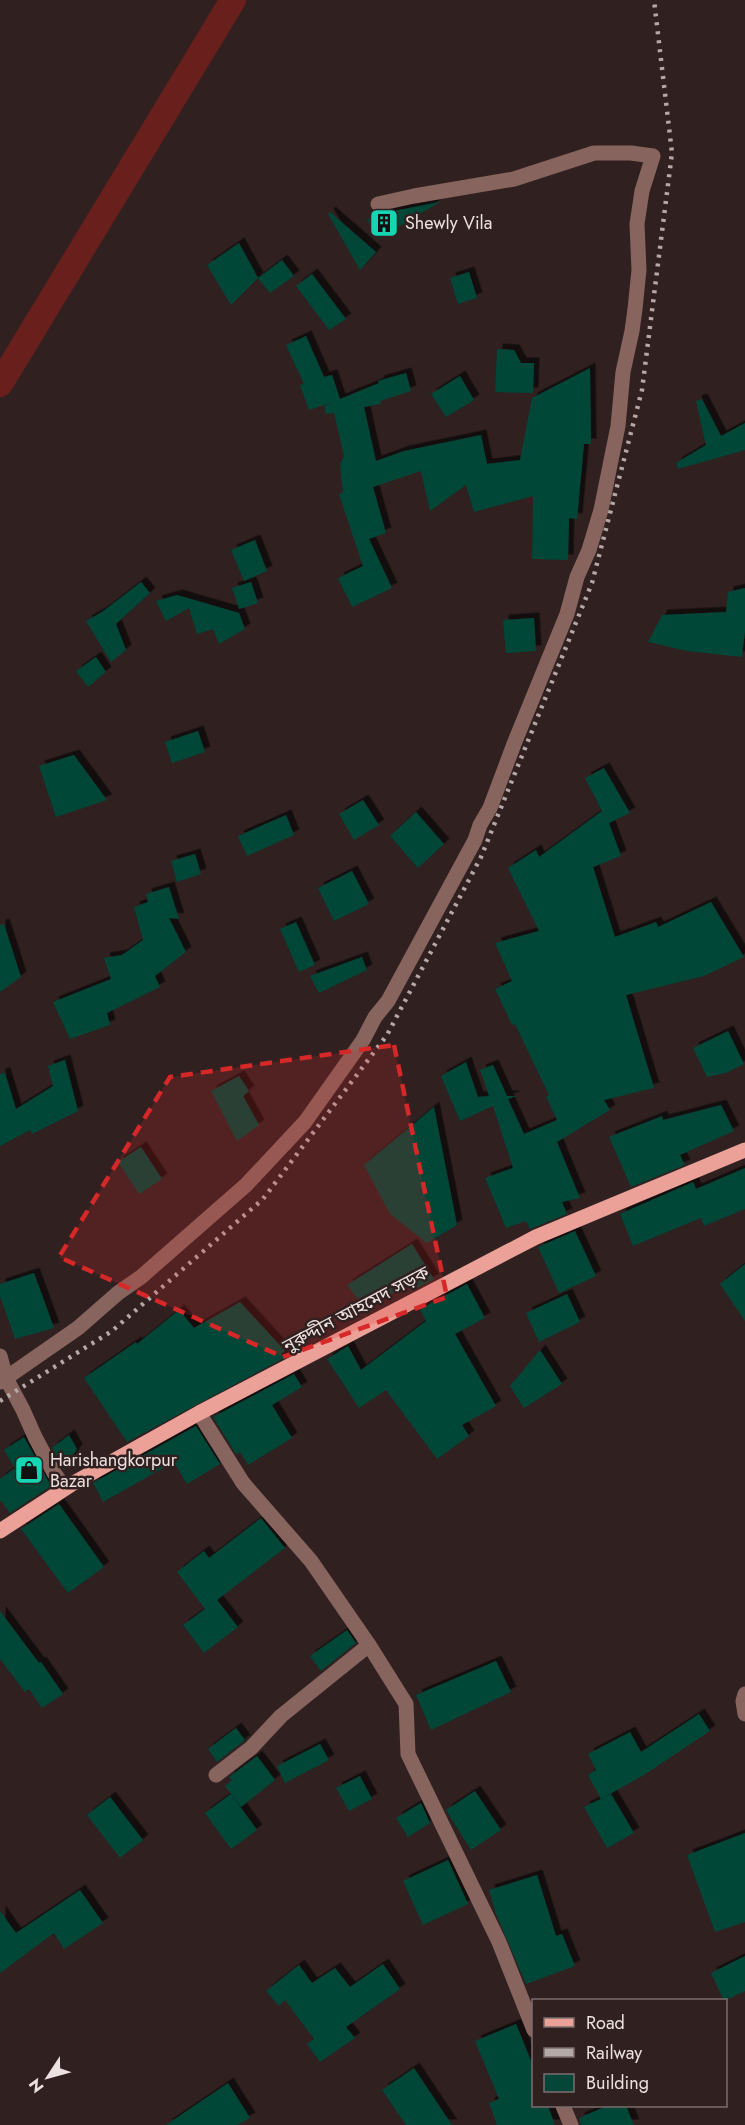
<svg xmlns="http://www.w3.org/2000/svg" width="745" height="2125" font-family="Jost,'Noto Sans Bengali',sans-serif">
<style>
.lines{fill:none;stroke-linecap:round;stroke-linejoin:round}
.canal{stroke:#691f1c;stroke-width:26}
.building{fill:#064639;filter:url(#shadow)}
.minor{stroke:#88645f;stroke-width:15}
.major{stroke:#eba198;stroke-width:15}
.rail{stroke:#b5a9a8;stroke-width:4.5;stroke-dasharray:3 6;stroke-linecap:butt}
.marked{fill:#d62828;fill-opacity:0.2;stroke:#d62828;stroke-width:4.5;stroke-dasharray:12 8;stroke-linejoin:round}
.labels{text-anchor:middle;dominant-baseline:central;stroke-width:5;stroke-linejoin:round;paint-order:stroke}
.poi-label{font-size:18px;fill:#ece1e0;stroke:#302120;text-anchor:start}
.street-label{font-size:18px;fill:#ece1e0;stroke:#302120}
</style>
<defs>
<filter id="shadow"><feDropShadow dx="5.5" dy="-5.5" stdDeviation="0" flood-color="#0009"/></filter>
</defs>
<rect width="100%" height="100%" fill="#302120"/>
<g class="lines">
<polyline class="canal" points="0,384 233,0"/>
</g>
<g class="building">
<polygon points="440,202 378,239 367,220 378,214"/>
<polygon points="330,212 376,252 360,270 328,214"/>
<polygon points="239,243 258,278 231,305 207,265"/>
<polygon points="282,260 294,276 270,293 258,278"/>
<polygon points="469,272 477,298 458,304 450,278"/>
<polygon points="312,274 346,319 329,330 296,286"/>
<polygon points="306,336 324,377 332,375 340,399 379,383 378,381 406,373 411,391 380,401 381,404 364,407 376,461 404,451 481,435 487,464 520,460 532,398 590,368 591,444 584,444 577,519 569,518 568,560 532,559 533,496 474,512 466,485 430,511 421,471 373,487 386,533 369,539 392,588 352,607 338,578 363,566 339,494 343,492 340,465 344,456 334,413 326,414 324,406 333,402 309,410 300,385 304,384 286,345"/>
<polygon points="497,349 514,350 521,363 534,363 533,393 495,392"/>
<polygon points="460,376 474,400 446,417 431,394"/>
<polygon points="702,399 721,436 745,423 745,450 678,469 676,463 706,445 696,401"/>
<polygon points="255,540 267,571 244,581 231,550"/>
<polygon points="141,582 150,593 116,624 126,650 111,662 86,621 102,612"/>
<polygon points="251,582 258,603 239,609 232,588"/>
<polygon points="745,588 745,631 742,657 687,651 648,642 662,615 726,612 728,592"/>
<polygon points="177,595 239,613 245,629 219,644 213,629 197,634 189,608 166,621 156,601"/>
<polygon points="534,618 536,651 506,653 503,620"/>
<polygon points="96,657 106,672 88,687 76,671"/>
<polygon points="198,731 205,752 172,763 165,742"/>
<polygon points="74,755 107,800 56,817 39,766"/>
<polygon points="604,768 630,813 609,823 621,856 593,867 615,937 656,922 658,927 711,902 744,957 704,976 626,995 654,1088 604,1100 610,1110 557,1142 580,1198 562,1202 567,1214 530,1229 526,1221 506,1228 485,1178 513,1168 493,1106 460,1121 441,1076 466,1062 478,1097 489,1096 480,1070 493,1065 507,1096 516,1096 508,1099 524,1134 557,1120 546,1096 549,1095 515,1024 512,1025 495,989 512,981 495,943 539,931 508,868 536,850 539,857 602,811 585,778"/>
<polygon points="363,800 379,825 354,840 339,814"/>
<polygon points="416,812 444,844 418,868 390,836"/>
<polygon points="286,815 294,835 247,856 238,836"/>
<polygon points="195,854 201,874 177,882 171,861"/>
<polygon points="352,871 369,904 334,921 318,888"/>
<polygon points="169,887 179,919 169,918 186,952 155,976 160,987 107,1013 110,1025 70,1039 53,1002 111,979 104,958 122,955 143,940 134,907 148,902 146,894"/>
<polygon points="296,922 315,965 299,972 280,929"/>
<polygon points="4,924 21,977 0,992 0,925"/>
<polygon points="362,957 367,970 319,993 310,976"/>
<polygon points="728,1031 744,1064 726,1073 707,1077 693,1048"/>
<polygon points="65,1060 78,1111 32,1134 30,1130 0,1146 0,1074 5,1073 16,1109 53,1086 48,1066"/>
<polygon points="239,1076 249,1091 243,1096 259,1125 237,1141 211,1091"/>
<polygon points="721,1105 734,1131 680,1155 685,1165 631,1187 609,1137 662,1116 663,1120"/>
<polygon points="434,1107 457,1225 427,1243 390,1214 364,1165"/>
<polygon points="141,1147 162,1179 139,1194 118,1162"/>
<polygon points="745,1168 745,1209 704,1226 701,1218 633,1246 620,1214 693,1182 696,1189"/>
<polygon points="575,1231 596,1276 559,1293 538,1247"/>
<polygon points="412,1244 434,1279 411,1291 408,1285 365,1308 347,1285"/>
<polygon points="745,1264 745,1321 720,1284"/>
<polygon points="34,1273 54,1328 15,1339 0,1296 0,1284"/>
<polygon points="467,1284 485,1318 455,1334 496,1406 462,1425 469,1436 437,1459 386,1390 359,1408 327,1359 348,1346 361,1370 426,1321 420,1309"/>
<polygon points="567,1294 580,1322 539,1342 526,1313"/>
<polygon points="240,1302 285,1351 281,1354 284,1358 127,1442 84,1378 136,1342 137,1344 179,1310 194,1328"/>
<polygon points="540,1350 562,1384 524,1408 510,1386"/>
<polygon points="294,1374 302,1387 272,1405 292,1438 248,1465 240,1452 236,1454 213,1417"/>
<polygon points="196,1426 220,1464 187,1484 174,1462 103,1502 93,1483"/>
<polygon points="69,1435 77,1449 64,1470 52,1448"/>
<polygon points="24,1437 51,1486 10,1513 0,1500 0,1479 15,1468 4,1450"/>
<polygon points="59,1504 104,1567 68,1593 21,1529"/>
<polygon points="261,1518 285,1548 217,1600 238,1627 204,1653 183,1625 205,1609 177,1572 204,1551 209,1558"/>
<polygon points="0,1611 39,1663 41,1662 63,1694 42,1708 29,1689 25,1692 0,1659"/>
<polygon points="347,1630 356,1643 321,1671 310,1656"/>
<polygon points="496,1661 511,1692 431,1730 416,1695"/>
<polygon points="699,1714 710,1731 644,1775 601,1799 588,1775 596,1770 588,1754 630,1732 641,1752"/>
<polygon points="236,1728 245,1740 217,1762 208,1749"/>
<polygon points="320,1744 329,1760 285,1783 277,1766"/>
<polygon points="257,1756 275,1780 241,1807 225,1786 232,1780 229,1777"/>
<polygon points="360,1776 372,1799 349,1811 336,1788"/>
<polygon points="475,1791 501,1830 471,1850 446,1810"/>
<polygon points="231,1794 257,1830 231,1849 205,1813"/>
<polygon points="611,1794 634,1833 607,1848 584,1807"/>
<polygon points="110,1797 143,1840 120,1858 87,1815"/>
<polygon points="421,1803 430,1823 408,1837 396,1818"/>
<polygon points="745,1833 745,1922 715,1932 687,1855"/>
<polygon points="448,1860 468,1904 423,1925 403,1881"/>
<polygon points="537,1875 556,1936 562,1934 575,1966 526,1984 496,1914 489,1890"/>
<polygon points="80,1890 103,1923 64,1949 54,1933 0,1973 0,1911 16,1933"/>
<polygon points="745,1956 745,1991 724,2001 711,1973"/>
<polygon points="383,1964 400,1989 346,2027 355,2038 320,2062 307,2044 314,2039 285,2000 279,2006 266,1991 299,1965 312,1983 335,1968 350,1987"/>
<polygon points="516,2024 534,2068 534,2106 548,2106 555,2125 497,2125 489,2103 499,2099 475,2041"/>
<polygon points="414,2068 452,2125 406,2125 382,2090"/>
<polygon points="228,2083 250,2118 237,2125 166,2125"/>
<polygon points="607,2106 626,2106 634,2125 581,2125 579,2118"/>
</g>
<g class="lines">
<g class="minor">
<polyline points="0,1356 6,1378 23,1410 35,1437 54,1473 65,1488"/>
<polyline points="0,1382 78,1328 118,1293 141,1277 246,1185 305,1122 363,1040 375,1017 388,1001 475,840 480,825 490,808 514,744 567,614 577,577 589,550 601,510 618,426 623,372 632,331 635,309 639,270 637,224 642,191 653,156 631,153 594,153 514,179 414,196 378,204"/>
<polyline points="199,1413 243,1483 311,1561 369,1645 406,1704 408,1754 499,1942 534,2030"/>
<polyline points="745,1694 743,1701 745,1714"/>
<polyline points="216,1775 251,1748 281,1716 369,1645"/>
<polyline points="563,2106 571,2125"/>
</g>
<polyline class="major" points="0,1531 72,1484 199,1413 536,1237 745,1150"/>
<polyline class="rail" points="0,1401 112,1331 263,1199 387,1035 481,857 592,583 642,390 672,153 654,0"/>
</g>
<path class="marked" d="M394 1045 447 1297 283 1357 59 1257 170 1077Z"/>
<defs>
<g id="building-square" transform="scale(1.5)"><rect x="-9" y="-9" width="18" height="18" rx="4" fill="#15d5b3" stroke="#302120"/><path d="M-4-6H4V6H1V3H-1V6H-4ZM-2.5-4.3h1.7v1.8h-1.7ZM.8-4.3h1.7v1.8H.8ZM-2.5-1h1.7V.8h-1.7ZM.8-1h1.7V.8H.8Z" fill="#111"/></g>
<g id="shop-square" transform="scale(1.5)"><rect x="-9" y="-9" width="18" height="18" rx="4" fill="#15d5b3" stroke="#302120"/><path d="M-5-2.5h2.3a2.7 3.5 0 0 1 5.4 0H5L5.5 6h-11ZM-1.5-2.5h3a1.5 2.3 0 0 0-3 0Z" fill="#111"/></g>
</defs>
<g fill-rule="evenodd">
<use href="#building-square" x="384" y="223"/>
<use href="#shop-square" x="29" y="1470"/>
</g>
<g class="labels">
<g class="poi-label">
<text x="405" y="223">Shewly Vila</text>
<text x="50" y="1460">Harishangkorpur<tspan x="50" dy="21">Bazar</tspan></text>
</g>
<g class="street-label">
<text transform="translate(356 1309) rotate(-28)">নুরুদ্দীন আহমেদ সড়ক</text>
</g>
</g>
<rect x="532" y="1999" width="195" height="108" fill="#302120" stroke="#7b6e6d" stroke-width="1.5"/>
<rect x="544" y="2018" width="30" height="9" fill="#eba198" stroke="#7b6e6d" stroke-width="1.5"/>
<text x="586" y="2029" font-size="18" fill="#ece1e0">Road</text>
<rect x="544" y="2048" width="30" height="9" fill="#b5a9a8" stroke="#7b6e6d" stroke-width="1.5"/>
<text x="586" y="2059" font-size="18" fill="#ece1e0">Railway</text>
<rect x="544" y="2074" width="30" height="18" fill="#064639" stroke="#7b6e6d" stroke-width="1.5"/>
<text x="586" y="2089" font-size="18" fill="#ece1e0">Building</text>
<g transform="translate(48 2077) rotate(234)" stroke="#302120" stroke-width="4.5" paint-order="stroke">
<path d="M0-4.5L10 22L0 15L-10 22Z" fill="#ece1e0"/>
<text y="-9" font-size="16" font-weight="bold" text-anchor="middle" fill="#ece1e0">N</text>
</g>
</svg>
